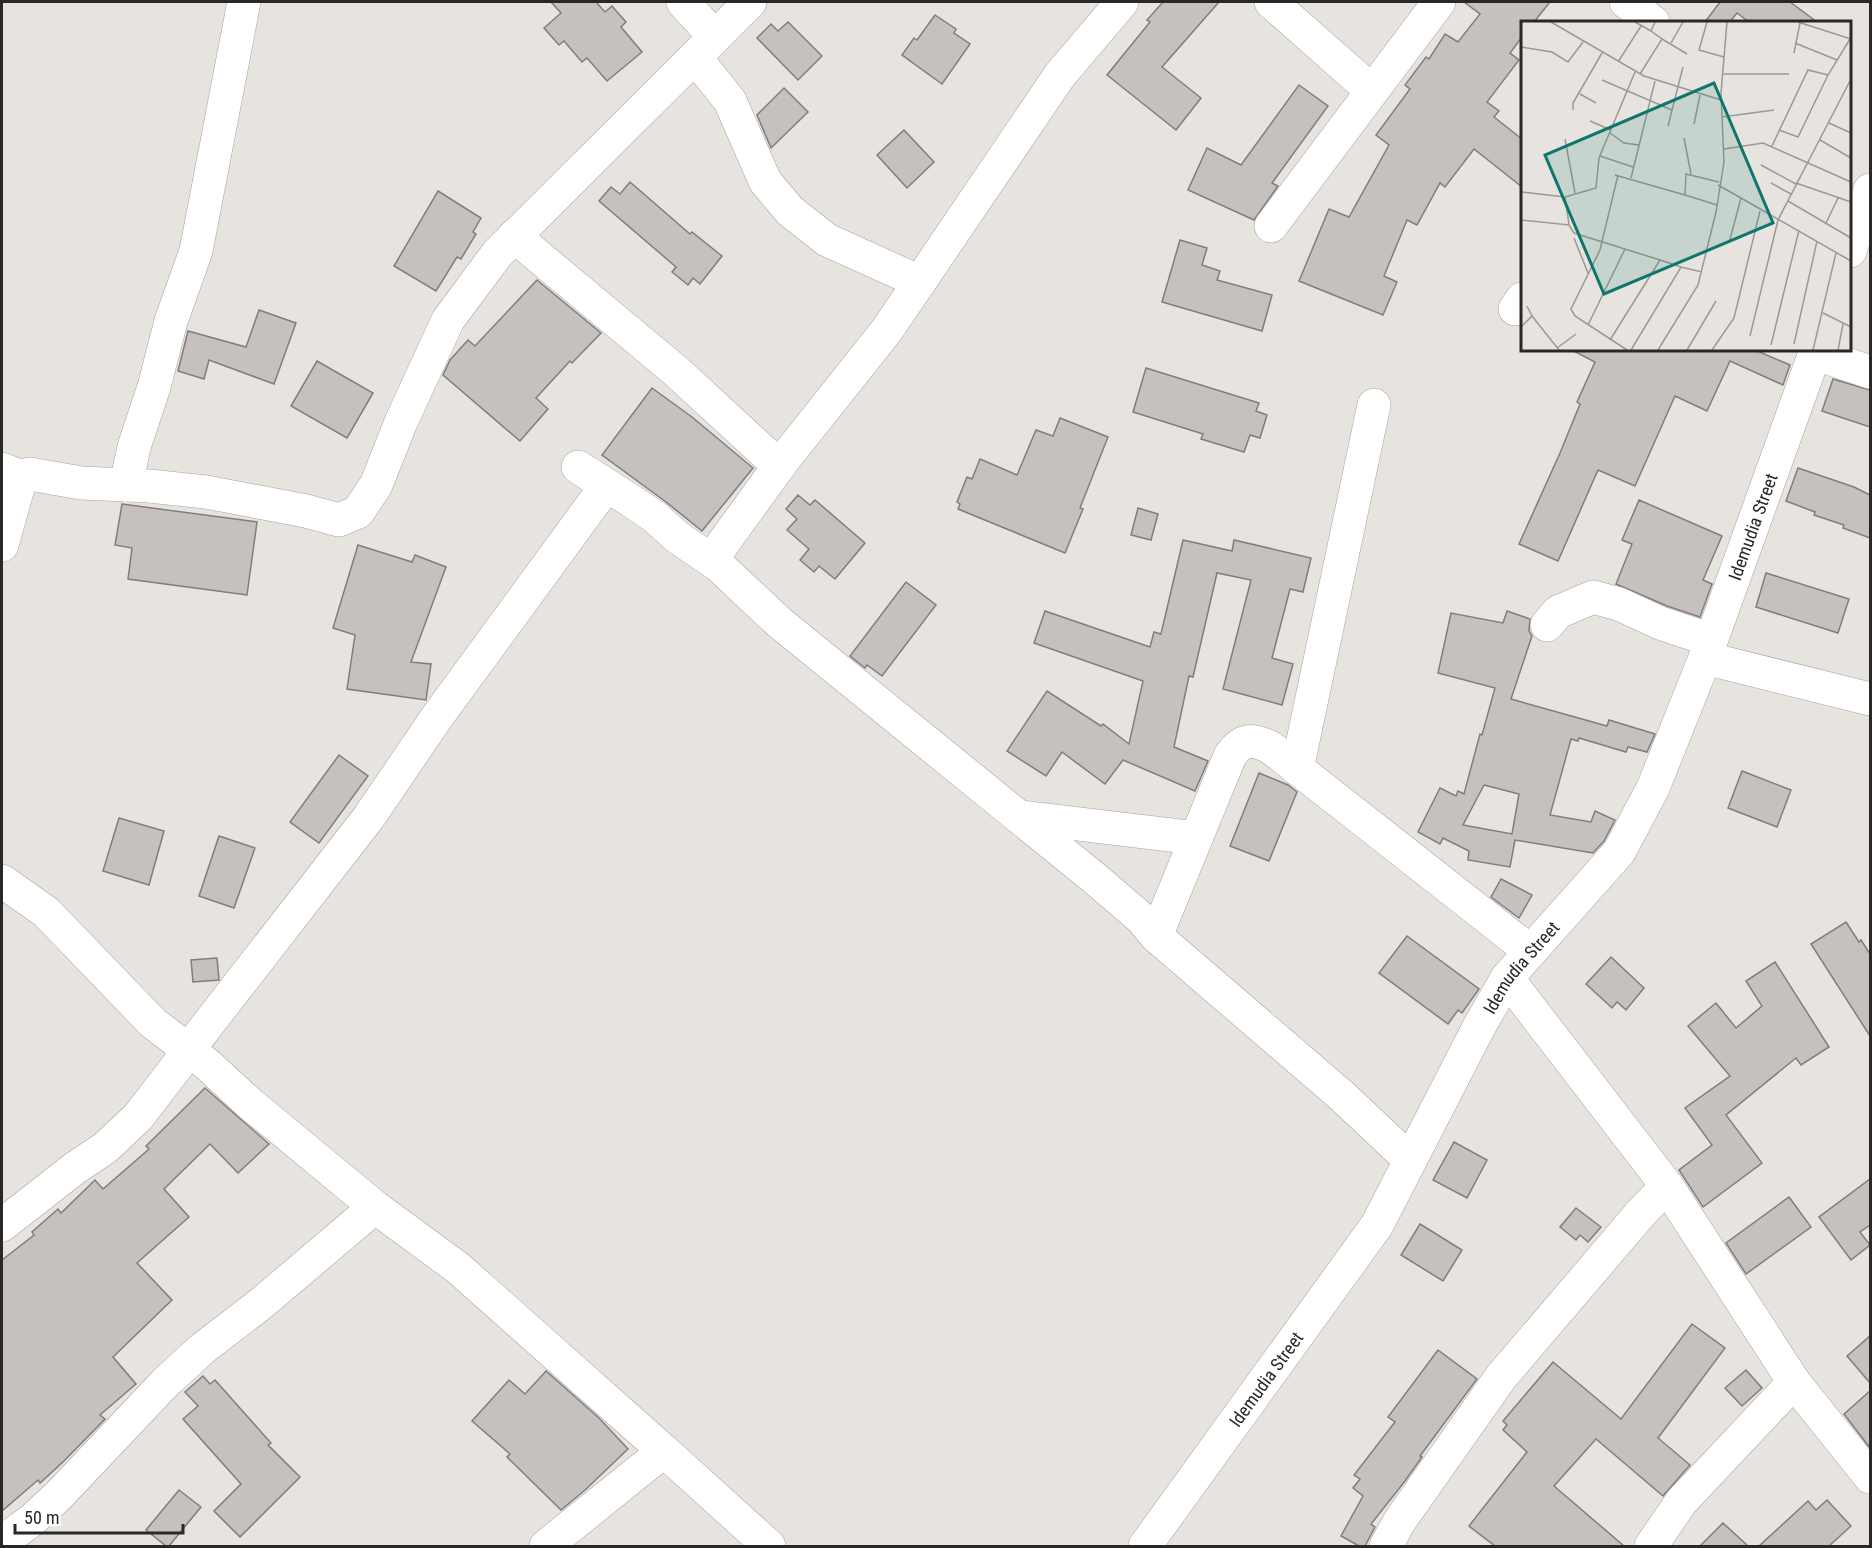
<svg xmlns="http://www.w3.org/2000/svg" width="1872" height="1548" font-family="'Roboto Condensed',sans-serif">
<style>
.building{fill:#c6c0be;stroke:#827d7b;stroke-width:1.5;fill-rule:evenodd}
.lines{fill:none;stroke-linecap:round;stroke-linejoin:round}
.minor-casing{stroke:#a6a39f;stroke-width:34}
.minor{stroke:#fff;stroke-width:33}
.labels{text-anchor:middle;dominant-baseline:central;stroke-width:4.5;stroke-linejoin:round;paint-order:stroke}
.street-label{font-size:18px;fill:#292826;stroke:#fff}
.inset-road{fill:none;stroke:#9b9995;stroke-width:1.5}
.view{fill:#0f766e;fill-opacity:0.15;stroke:#0f766e;stroke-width:3}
.inset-edge{fill:none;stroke:#292826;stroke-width:3}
</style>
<rect width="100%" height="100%" fill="#e7e4df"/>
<g class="building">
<polygon points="551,2 596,2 605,12 612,6 626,22 621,27 642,52 607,81 587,58 582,62 564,41 559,45 544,28 561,13"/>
<polygon points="1163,2 1219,2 1162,67 1201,98 1176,130 1107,75 1150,22 1147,20"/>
<polygon points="1464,2 1550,2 1534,22 1522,22 1522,37 1510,53 1519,60 1487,102 1499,111 1494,117 1522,139 1522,187 1474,149 1445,187 1440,183 1417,225 1407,220 1384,276 1397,282 1383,315 1299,281 1329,209 1349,217 1389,145 1376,135 1410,89 1405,85 1426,57 1429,59 1445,34 1458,42 1480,14"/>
<polygon points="1720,2 1790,2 1817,22 1749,22 1737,13 1730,22 1705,22"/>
<polygon points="935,15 956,29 954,33 970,44 942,84 902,55 914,38 917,40"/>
<polygon points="788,22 822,56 798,80 757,38 771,24 778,31"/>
<polygon points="1299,85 1328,106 1272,183 1278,186 1254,220 1188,190 1207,148 1241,165"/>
<polygon points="784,88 808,112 771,148 757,115"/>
<polygon points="904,130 934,162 907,188 877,155"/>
<polygon points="630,182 690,234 692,232 722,256 700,284 693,278 688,285 672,272 676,267 599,201 611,187 620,194"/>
<polygon points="438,191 481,218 473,232 476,234 461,259 457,257 436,291 394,266"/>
<polygon points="1180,240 1207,248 1202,265 1220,271 1217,280 1272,295 1262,331 1162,302"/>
<polygon points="537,280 601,333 572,363 570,361 536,398 548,409 520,441 443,375 450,360 468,340 475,346"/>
<polygon points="259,310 296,323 274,384 209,360 204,379 178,371 188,331 246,347"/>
<polygon points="1572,350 1755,350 1790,365 1783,385 1730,361 1707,411 1675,396 1635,486 1598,470 1558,561 1519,544 1560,453 1580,404 1577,402 1595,362"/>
<polygon points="317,361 373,393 347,438 291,406"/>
<polygon points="1146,368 1259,403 1256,411 1267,415 1260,438 1250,435 1244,452 1201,439 1203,434 1133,412"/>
<polygon points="1833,379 1870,390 1870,427 1822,411"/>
<polygon points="652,388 692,417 753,468 702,531 666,502 602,455"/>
<polygon points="1060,418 1108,437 1080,508 1083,509 1065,553 958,509 960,504 957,502 967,477 972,479 980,459 1017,475 1036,430 1053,436"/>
<polygon points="1798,468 1854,487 1870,495 1870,538 1843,528 1844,525 1814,515 1815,512 1786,501"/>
<polygon points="798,495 810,505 815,500 865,543 835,579 819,566 814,572 800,560 809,549 787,530 797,519 786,509"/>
<polygon points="1639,500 1722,536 1703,580 1712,584 1700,617 1667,606 1616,584 1632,544 1622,540"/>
<polygon points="122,504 257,522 247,595 128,579 132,548 115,545"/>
<polygon points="1138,508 1158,514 1151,540 1131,535"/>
<polygon points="1183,540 1232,551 1234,540 1311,558 1303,592 1290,589 1272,658 1293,664 1282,705 1223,689 1251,580 1217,573 1193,677 1189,676 1174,747 1208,761 1195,791 1123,760 1105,784 1062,752 1046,776 1007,751 1047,691 1101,726 1103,724 1129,744 1143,681 1034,643 1045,611 1150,647 1154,632 1161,634"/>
<polygon points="358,545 412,562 415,555 446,567 411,662 431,664 426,700 347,689 355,635 333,628"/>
<polygon points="1766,573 1849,599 1838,633 1756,607"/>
<polygon points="906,582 936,605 882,676 867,665 865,668 850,656"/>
<path d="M1507 611 1530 619 1529 631 1532 636 1511 699 1607 726 1609 720 1655 734 1647 752 1628 747 1626 752 1579 738 1578 741 1571 739 1550 815 1591 822 1595 811 1615 820 1604 841 1593 853 1515 840 1510 867 1468 860 1469 851 1443 838 1440 844 1418 832 1440 788 1456 796 1458 791 1464 794 1480 734 1482 735 1495 688 1438 673 1451 613 1503 623ZM1484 785 1519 794 1512 834 1463 825Z"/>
<polygon points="339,755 368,776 319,843 290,822"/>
<polygon points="1742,771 1791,790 1777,827 1728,808"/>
<polygon points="1259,773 1288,785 1297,792 1269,861 1230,846"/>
<polygon points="119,818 164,831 149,885 103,871"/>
<polygon points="219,836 255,848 234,908 199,896"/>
<polygon points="1501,879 1532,895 1519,918 1491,897"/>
<polygon points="1846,922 1859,942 1861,940 1870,954 1870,1036 1811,944"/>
<polygon points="1407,936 1479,989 1462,1013 1458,1010 1448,1024 1379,973"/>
<polygon points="1611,957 1644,988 1626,1010 1617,1002 1612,1008 1586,984"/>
<polygon points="217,958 219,980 193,982 191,960"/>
<polygon points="1775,962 1829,1047 1801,1065 1796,1058 1726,1115 1762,1163 1703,1207 1679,1170 1712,1145 1685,1108 1730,1076 1688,1026 1716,1003 1736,1028 1762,1006 1746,981"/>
<polygon points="205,1088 269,1144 238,1173 210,1144 164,1189 189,1217 137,1263 172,1300 113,1357 136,1384 100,1415 105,1419 64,1461 40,1483 38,1480 2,1511 2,1260 34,1235 32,1232 58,1209 61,1213 95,1180 103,1189 149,1149 146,1146"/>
<polygon points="1454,1142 1487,1160 1467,1198 1433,1180"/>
<polygon points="1870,1179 1870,1225 1860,1232 1870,1245 1851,1260 1819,1217"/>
<polygon points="1789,1197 1811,1227 1746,1274 1726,1243"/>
<polygon points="1576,1208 1601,1227 1588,1242 1580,1235 1576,1240 1560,1227"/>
<polygon points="1420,1224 1462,1250 1443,1281 1401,1255"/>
<polygon points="1692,1324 1725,1348 1658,1438 1690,1465 1663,1496 1596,1439 1554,1486 1624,1546 1495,1546 1469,1526 1527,1452 1503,1430 1507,1425 1503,1421 1553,1362 1621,1419"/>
<polygon points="1870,1336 1870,1383 1847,1356"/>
<polygon points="1438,1350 1477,1379 1420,1456 1422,1457 1405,1481 1371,1524 1375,1527 1365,1546 1359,1546 1341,1536 1363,1496 1353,1488 1360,1479 1354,1475 1395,1422 1388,1417"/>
<polygon points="1746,1370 1762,1388 1742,1406 1725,1388"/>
<polygon points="546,1371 599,1418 628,1449 585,1490 561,1510 507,1457 510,1454 472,1421 509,1380 525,1394"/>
<polygon points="203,1376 210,1384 215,1380 271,1443 268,1445 300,1477 240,1537 214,1511 241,1484 183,1419 198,1406 185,1392"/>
<polygon points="1870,1391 1870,1448 1844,1414"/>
<polygon points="179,1490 201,1507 169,1546 166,1546 146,1530"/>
<polygon points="1827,1500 1851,1526 1829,1546 1759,1546 1808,1501 1816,1510"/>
<polygon points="1723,1523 1748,1546 1700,1546"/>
</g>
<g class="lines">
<g class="minor-casing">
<g id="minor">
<polyline points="683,2 715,37"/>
<polyline points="1271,2 1372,91"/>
<polyline points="1626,2 1653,22"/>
<polyline points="695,57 730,101 765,181 790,211 827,240 920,282"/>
<polyline points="1271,226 1439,2"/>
<polyline points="514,236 677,372 779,466"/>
<polyline points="1850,251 1870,190"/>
<polyline points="1515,309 1522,299"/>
<polyline points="1814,353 1870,372"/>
<path d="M578 467 630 500 655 517 677 537 718 565 780 623 1093 877 1141 918 1156 936 1230 756C1242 738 1252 739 1270 747L1530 951"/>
<polyline points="2,469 21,477 30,474 81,483 149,486 206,492 306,511 339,520 358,512 376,485 401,422 448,320 497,254 750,2"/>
<polyline points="126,485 134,447 154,387 171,321 196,251 244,2"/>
<polyline points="2,545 21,477"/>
<polyline points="711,560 782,462 887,330 1060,75 1122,2"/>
<polyline points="1547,625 1558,612 1593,597 1619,604 1660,623 1711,640"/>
<polyline points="1705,658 1870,699"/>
<polyline points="1297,769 1374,405"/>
<polyline points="1020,817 1196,838"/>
<polyline points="2,881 46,912 153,1023 208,1065 248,1102 375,1207 458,1268 664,1451"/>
<polyline points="1156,936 1342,1096 1410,1160"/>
<polyline points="1507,978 1667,1186"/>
<polyline points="2,1225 75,1168 105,1148 138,1117 178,1065 188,1050 369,817 437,717 606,486"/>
<polyline points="2,1542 32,1520 59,1495 165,1383 202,1349 263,1302 375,1207"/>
<polyline points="546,1546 664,1451 769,1546"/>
<path id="s1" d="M1145 1546 1377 1225 1480 1025 1507 978 1619 852 1653 788 1705 658 1816 350"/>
<polyline points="1386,1546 1399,1522 1501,1377 1641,1213 1667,1186 1794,1382 1870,1477"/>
<polyline points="1651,1546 1681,1502 1794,1382"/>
</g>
</g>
<use href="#minor" class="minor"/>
</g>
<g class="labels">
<g class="street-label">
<text stroke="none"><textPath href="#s1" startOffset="1196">Idemudia Street</textPath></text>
<text stroke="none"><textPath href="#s1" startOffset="692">Idemudia Street</textPath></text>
<text stroke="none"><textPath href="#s1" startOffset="206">Idemudia Street</textPath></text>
</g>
</g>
<g transform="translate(1521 21)">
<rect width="330" height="330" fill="#e7e4df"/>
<path class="inset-road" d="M30 1 123 55 200 79M114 1 130 10M186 1 178 29 203 36M277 1 330 18M141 18 166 33M150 22 162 1M274 22 316 39M0 26 31 31 47 41 62 21M273 32 279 2M97 41 120 5M119 53 141 18 130 10 134 1M202 53H268M81 59 151 89M59 73 75 82M52 89V82L81 32M201 96 253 89M69 100 90 109M308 102 330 112M173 103 179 74M147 105 162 46M258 109 277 116 307 54 329 18M89 112 103 122 118 124M163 117 170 153M44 118 54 172M299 119 330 137M251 125 287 49 307 54M203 128 242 122 330 161M79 135 112 146M240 144 275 163M94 154 164 174 165 153 198 161M97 154 79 229 50 288 54 295 106 329M110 157 134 60M250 162 270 173M275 162 330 181M197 164 220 177M0 171 44 176 75 167 78 137 114 51M164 174 196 184M267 180 330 217M0 199 48 204 44 176M305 202 317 177M48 204 53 212 139 239M53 217 67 252M208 222 220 177 330 240M302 292 330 306M11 295 38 329M67 304 104 228M0 306 11 295 6 285M229 315 257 199 330 58M89 319 139 239 160 246M273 323 296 220M250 324 278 209M36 327 55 313M110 329 160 246 181 251M137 329 177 264 195 191 203 141 200 72 206 1M166 329 195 280M191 329 213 297 239 190M292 329 315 232M317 329 322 303"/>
<path class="view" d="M193 62 252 202 83 273 24 134Z"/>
<rect width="330" height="330" class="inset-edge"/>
</g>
<rect width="1872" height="1548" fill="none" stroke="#292826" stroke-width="6"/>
<path d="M15 1524v9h168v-9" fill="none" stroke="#292826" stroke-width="3"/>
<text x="24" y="1524" font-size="18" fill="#292826" stroke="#ffffff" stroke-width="4.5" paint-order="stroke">50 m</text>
</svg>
